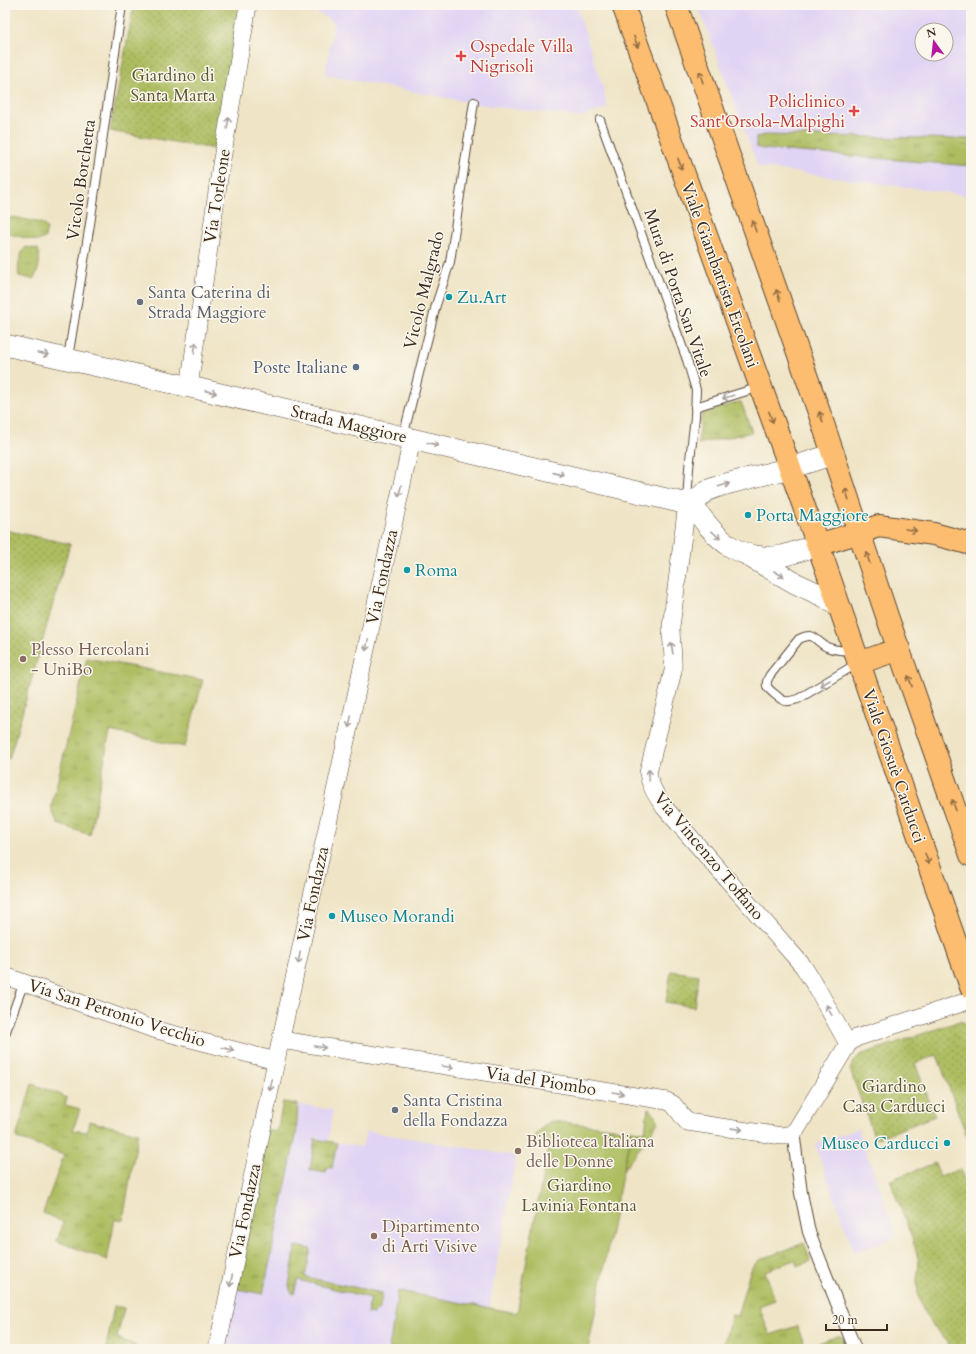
<svg xmlns="http://www.w3.org/2000/svg" width="976" height="1354" font-family="Cardo,serif">
<style>
.built{fill:#e0d4f4;fill-rule:evenodd}
.grass{fill:url(#grass-tufts);stroke:#74743f}
.park{fill:#adbd60;stroke:#74743f}
.garden{fill:url(#garden-dots);stroke:#74743f}
.lines{fill:none;stroke-linecap:round;stroke-linejoin:round}
.service-casing{stroke:#564637;stroke-width:10}
.pedestrian-casing{stroke:#564637;stroke-width:14}
.minor-casing{stroke:#564637;stroke-width:18}
.tertiary-casing{stroke:#564637;stroke-width:22}
.primary-casing{stroke:#564637;stroke-width:24}
.service{stroke:#fff;stroke-width:8}
.pedestrian{stroke:#fff;stroke-width:12}
.minor{stroke:#fff;stroke-width:17}
.tertiary{stroke:#fff;stroke-width:21}
.primary{stroke:#fcbd6f;stroke-width:22}
.oneway{stroke:#926c42}
.oneway2{stroke:#a79f9a}
.health-dot{fill:#e0444e;stroke:#fbf7ec;stroke-width:1.5}
.culture-dot{fill:#0f9aa8;stroke:#fbf7ec;stroke-width:1.5}
.worship-dot{fill:#6b7280;stroke:#fbf7ec;stroke-width:1.5}
.service-dot{fill:#5c6f8a;stroke:#fbf7ec;stroke-width:1.5}
.education-dot{fill:#8d6e63;stroke:#fbf7ec;stroke-width:1.5}
.labels{text-anchor:middle;dominant-baseline:central;stroke-width:3;stroke-linejoin:round;paint-order:stroke}
.health-label{font-size:17px;fill:#be3a42;stroke:#fbf7ec;text-anchor:start}
.park-label{font-size:17px;fill:#5d5632;stroke:#fbf7ec}
.street-label{font-size:17px;fill:#3b2a1e;stroke:#fbf7ec}
.worship-label{font-size:17px;fill:#5b616d;stroke:#fbf7ec;text-anchor:start}
.culture-label{font-size:17px;fill:#0d838f;stroke:#fbf7ec;text-anchor:start}
.service-label{font-size:17px;fill:#4e5e75;stroke:#fbf7ec;text-anchor:end}
.education-label{font-size:17px;fill:#785e54;stroke:#fbf7ec;text-anchor:start}
</style>
<defs>
<pattern id="grass-tufts" width="24" height="20" patternUnits="userSpaceOnUse"><rect width="24" height="20" fill="#adbd60"/><path d="M3 7l-1-3M5 7V3M7 7l1-3M15 17l-1-3M17 17v-4M19 17l1-3" fill="none" stroke="#8e9a4f"/></pattern>
<pattern id="garden-dots" width="8" height="8" patternUnits="userSpaceOnUse"><rect width="8" height="8" fill="#adbd60"/><path d="M2 2h.1M6 6h.1" fill="none" stroke="#8e9a4f" stroke-width="1.8" stroke-linecap="round"/></pattern>
</defs>
<rect width="100%" height="100%" fill="#fbf7ec"/>
<filter id="ink" filterUnits="userSpaceOnUse"><feTurbulence type="fractalNoise" baseFrequency=".025" numOctaves="2"/><feDisplacementMap in="SourceGraphic" scale="8" xChannelSelector="R" yChannelSelector="G"/><feConvolveMatrix kernelMatrix="1 2 1 2 8 2 1 2 1" color-interpolation-filters="sRGB"/></filter>
<filter id="wash" filterUnits="userSpaceOnUse"><feTurbulence type="fractalNoise" baseFrequency=".012" numOctaves="4" result="noise"/><feDisplacementMap in="SourceGraphic" scale="16" xChannelSelector="R" yChannelSelector="G"/><feGaussianBlur stdDeviation="0.9" result="paint"/><feColorMatrix in="noise" values="0 0 0 0 0 0 0 0 0 0 0 0 0 0 0 0 0 1.4 0 .05"/><feComposite in="paint" operator="in"/></filter>
<g filter="url(#wash)">
<rect width="100%" height="100%" fill="#efe4c6"/>
<g class="built">
<polygon points="286,5 576,5 602,84 607,108 580,117 484,105 325,75 334,22 311,9"/>
<path d="M698 5H971V196L758 167ZM922 30H946V54H922Z"/>
<polygon points="283,1102 333,1110 328,1141 362,1147 366,1131 516,1156 489,1309 398,1291 389,1349 238,1349 224,1346 267,1130 277,1132"/>
<polygon points="858,1129 897,1237 854,1252 815,1144"/>
</g>
<g class="grass">
<polygon points="765,135 971,139 971,166 764,149 756,147 756,137"/>
<polygon points="13,217 41,223 47,228 45,238 38,241 9,234 5,230 6,220"/>
<path d="M26 247 38 249C41 257 39 273 33 279L19 276C17 267 20 253 26 247Z"/>
<polygon points="739,402 741,402 752,432 698,444 702,414"/>
<polygon points="87,658 203,680 185,747 110,731 90,835 58,824 51,808"/>
<polygon points="32,1084 59,1094 67,1098 65,1105 80,1109 73,1130 87,1132 89,1121 138,1133 123,1220 115,1219 107,1260 57,1241 63,1222 43,1213 64,1155 16,1138"/>
<polygon points="283,1102 298,1104 296,1136 263,1294 237,1289 267,1130 277,1132"/>
<path d="M648 1108 651 1109V1111C656 1115 658 1117 657 1124L623 1171 631 1130 645 1132Z"/>
<polygon points="315,1139 337,1143 332,1168 327,1167 326,1173 310,1170"/>
<polygon points="804,1243 811,1261 797,1266 795,1260 765,1271 775,1300 759,1306 770,1335 797,1326 806,1348 840,1335 846,1349 722,1349 732,1315 737,1316 751,1268 759,1260"/>
<path d="M296 1246 311 1249 305 1277 382 1293C381 1301 381 1310 373 1314L367 1313 371 1298 298 1280 294 1294H293L290 1290 289 1285Z"/>
</g>
<polygon class="park" points="551,1121 631,1130 588,1349 389,1349 398,1291 517,1313 549,1143 533,1139 543,1127"/>
<g class="garden">
<polygon points="134,5 241,5 215,149 110,131"/>
<polygon points="5,530 70,544 9,759 5,757"/>
<polygon points="671,971 699,975 694,1007 666,1002"/>
<polygon points="960,1021 965,1023 971,1041 971,1147 937,1055 915,1063 935,1116 875,1139 850,1070 853,1062 860,1055"/>
<path d="M935 1163 940 1177 960 1169 971 1198V1220L962 1224 966 1234 964 1237 971 1255V1349H951C946 1336 931 1327 924 1312 920 1303 917 1292 917 1282 917 1275 920 1265 918 1258 911 1232 899 1206 890 1180Z"/>
<polygon points="114,1306 124,1308 117,1338 135,1345 135,1349 106,1349"/>
</g>
</g>
<g filter="url(#ink)">
<g class="lines">
<g class="service-casing">
<g id="service">
<polyline points="600,120 687,360 696,390 695,417 689,468 687,503"/>
<polyline points="68,358 90,224 122,5"/>
<polyline points="695,407 760,387"/>
<polyline points="403,437 436,305 450,262 474,102"/>
<path d="M853 651C845 650 835 651 827 647 814 641 816 631 799 639L770 675C763 686 768 689 777 696 779 698 782 700 785 701 789 702 794 700 798 699L858 663"/>
<polyline points="5,1034 24,982"/>
</g>
</g>
<g class="pedestrian-casing">
<polyline id="pedestrian" points="791,1134 794,1139 801,1193 809,1232 855,1349"/>
</g>
<g class="minor-casing">
<g id="minor">
<polyline points="189,387 220,171 248,5"/>
<path d="M687 504 671 627C671 642 674 656 673 671L648 773C650 787 657 796 664 807L803 966 818 990 848 1044"/>
<polyline points="5,976 153,1029 276,1061"/>
<polyline points="281,1040 667,1101 673,1104 687,1122 782,1136 791,1134 796,1130 848,1044 856,1038 971,1000"/>
<polyline points="217,1349 276,1061 412,439"/>
</g>
</g>
<g class="tertiary-casing">
<g id="tertiary">
<polyline points="5,345 199,389 692,505"/>
<polyline points="692,505 706,491 722,485 790,468 834,454"/>
<path d="M692 505C716 538 737 563 782 556 794 553 806 548 818 545"/>
<polyline points="750,557 795,583 825,597 840,608"/>
</g>
</g>
<g class="primary-casing">
<g id="primary">
<polyline points="623,5 824,562 971,987"/>
<polyline points="676,5 820,415 888,619 971,855"/>
<polyline points="818,545 879,526 934,534 971,544"/>
<polyline points="859,663 899,649"/>
</g>
</g>
<use href="#service" class="service"/>
<use href="#pedestrian" class="pedestrian"/>
<use href="#minor" class="minor"/>
<use href="#tertiary" class="tertiary"/>
<use href="#primary" class="primary"/>
</g>
<defs><path id="oneway-shaft" d="M-6 0H5M1.5-3L5.5 0L1.5 3" fill="none" stroke-width="1.6" stroke-linecap="round" stroke-linejoin="round"/></defs>
<g class="oneway">
<use href="#oneway-shaft" transform="translate(636 42) rotate(70)"/>
<use href="#oneway-shaft" transform="translate(701 77) rotate(-109)"/>
<use href="#oneway-shaft" transform="translate(680 164) rotate(70)"/>
<use href="#oneway-shaft" transform="translate(754 226) rotate(-109)"/>
<use href="#oneway-shaft" transform="translate(778 295) rotate(-109)"/>
<use href="#oneway-shaft" transform="translate(771 417) rotate(70)"/>
<use href="#oneway-shaft" transform="translate(821 417) rotate(-109)"/>
<use href="#oneway-shaft" transform="translate(847 494) rotate(-108)"/>
<use href="#oneway-shaft" transform="translate(911 530) rotate(9)"/>
<use href="#oneway-shaft" transform="translate(868 558) rotate(-108)"/>
<use href="#oneway-shaft" transform="translate(910 681) rotate(-110)"/>
<use href="#oneway-shaft" transform="translate(954 805) rotate(-109)"/>
<use href="#oneway-shaft" transform="translate(927 859) rotate(71)"/>
</g>
<g class="oneway2">
<use href="#oneway-shaft" transform="translate(228 123) rotate(-81)"/>
<use href="#oneway-shaft" transform="translate(195 348) rotate(-82)"/>
<use href="#oneway-shaft" transform="translate(43 354) rotate(12)"/>
<use href="#oneway-shaft" transform="translate(211 392) rotate(13)"/>
<use href="#oneway-shaft" transform="translate(728 397) rotate(163)"/>
<use href="#oneway-shaft" transform="translate(433 444) rotate(13)"/>
<use href="#oneway-shaft" transform="translate(559 474) rotate(13)"/>
<use href="#oneway-shaft" transform="translate(724 485) rotate(-17)"/>
<use href="#oneway-shaft" transform="translate(400 491) rotate(102)"/>
<use href="#oneway-shaft" transform="translate(716 535) rotate(42)"/>
<use href="#oneway-shaft" transform="translate(779 574) rotate(30)"/>
<use href="#oneway-shaft" transform="translate(367 645) rotate(102)"/>
<use href="#oneway-shaft" transform="translate(672 648) rotate(-99)"/>
<use href="#oneway-shaft" transform="translate(825 683) rotate(150)"/>
<use href="#oneway-shaft" transform="translate(350 722) rotate(102)"/>
<use href="#oneway-shaft" transform="translate(649 775) rotate(-91)"/>
<use href="#oneway-shaft" transform="translate(299 958) rotate(102)"/>
<use href="#oneway-shaft" transform="translate(829 1010) rotate(-118)"/>
<use href="#oneway-shaft" transform="translate(320 1047) rotate(9)"/>
<use href="#oneway-shaft" transform="translate(228 1049) rotate(14)"/>
<use href="#oneway-shaft" transform="translate(448 1067) rotate(9)"/>
<use href="#oneway-shaft" transform="translate(271 1085) rotate(102)"/>
<use href="#oneway-shaft" transform="translate(618 1093) rotate(9)"/>
<use href="#oneway-shaft" transform="translate(737 1129) rotate(8)"/>
<use href="#oneway-shaft" transform="translate(231 1281) rotate(102)"/>
</g>
</g>
<g class="health-dot">
<path d="M459 50h4v4h4v4h-4v4h-4v-4h-4v-4h4z"/>
<path d="M852 105h4v4h4v4h-4v4h-4v-4h-4v-4h4z"/>
</g>
<g class="culture-dot">
<circle cx="449" cy="297" r="4"/>
<circle cx="748" cy="515" r="4"/>
<circle cx="407" cy="570" r="4"/>
<circle cx="332" cy="916" r="4"/>
<circle cx="947" cy="1143" r="4"/>
</g>
<g class="worship-dot">
<circle cx="140" cy="302" r="4"/>
<circle cx="395" cy="1110" r="4"/>
</g>
<circle class="service-dot" cx="356" cy="367" r="4"/>
<g class="education-dot">
<circle cx="23" cy="659" r="4"/>
<circle cx="518" cy="1151" r="4"/>
<circle cx="374" cy="1236" r="4"/>
</g>
<g class="labels">
<g class="health-label">
<text x="470" y="46">Ospedale Villa<tspan x="470" dy="20">Nigrisoli</tspan></text>
<text x="845" y="101" text-anchor="end">Policlinico<tspan x="845" dy="20">Sant'Orsola-Malpighi</tspan></text>
</g>
<g class="park-label">
<text x="173" y="75">Giardino di<tspan x="173" dy="20">Santa Marta</tspan></text>
<text x="894" y="1086">Giardino<tspan x="894" dy="20">Casa Carducci</tspan></text>
<text x="579" y="1185">Giardino<tspan x="579" dy="20">Lavinia Fontana</tspan></text>
</g>
<g class="street-label">
<text transform="translate(81 180) rotate(-82)">Vicolo Borchetta</text>
<text transform="translate(217 196) rotate(-81)">Via Torleone</text>
<text transform="translate(720 275) rotate(70)">Viale Giambattista Ercolani</text>
<text transform="translate(424 290) rotate(-76)">Vicolo Malgrado</text>
<text transform="translate(678 293) rotate(71)">Mura di Porta San Vitale</text>
<text transform="translate(349 424) rotate(13)">Strada Maggiore</text>
<text transform="translate(382 577) rotate(-78)">Via Fondazza</text>
<text transform="translate(894 766) rotate(71)">Viale Giosuè Carducci</text>
<text transform="translate(709 856) rotate(50)">Via Vincenzo Toffano</text>
<text transform="translate(313 894) rotate(-78)">Via Fondazza</text>
<text transform="translate(117 1013) rotate(18)">Via San Petronio Vecchio</text>
<text transform="translate(541 1081) rotate(9)">Via del Piombo</text>
<text transform="translate(245 1211) rotate(-78)">Via Fondazza</text>
</g>
<g class="worship-label">
<text x="148" y="292">Santa Caterina di<tspan x="148" dy="20">Strada Maggiore</tspan></text>
<text x="403" y="1100">Santa Cristina<tspan x="403" dy="20">della Fondazza</tspan></text>
</g>
<g class="culture-label">
<text x="457" y="297">Zu.Art</text>
<text x="756" y="515">Porta Maggiore</text>
<text x="415" y="570">Roma</text>
<text x="340" y="916">Museo Morandi</text>
<text x="939" y="1143" text-anchor="end">Museo Carducci</text>
</g>
<g class="service-label">
<text x="348" y="367">Poste Italiane</text>
</g>
<g class="education-label">
<text x="31" y="649">Plesso Hercolani<tspan x="31" dy="20">- UniBo</tspan></text>
<text x="526" y="1141">Biblioteca Italiana<tspan x="526" dy="20">delle Donne</tspan></text>
<text x="382" y="1226">Dipartimento<tspan x="382" dy="20">di Arti Visive</tspan></text>
</g>
</g>
<rect width="976" height="1354" fill="none" stroke="#fbf7ec" stroke-width="20"/>
<g transform="translate(934 42) rotate(345)"><circle r="19" fill="#fbf7ec" stroke="#aea59a"/>
<path d="M0-3L7 15L0 10L-7 15Z" fill="#b5179e"/>
<text y="-6" font-size="11" font-weight="bold" text-anchor="middle" fill="#3b2a1e">N</text>
</g>
<path d="M826 1324v6h61v-6" fill="none" stroke="#3b2a1e" stroke-width="2"/>
<text x="832" y="1324" font-size="12" fill="#3b2a1e" stroke="#fbf7ec" stroke-width="3" paint-order="stroke">20 m</text>
</svg>
